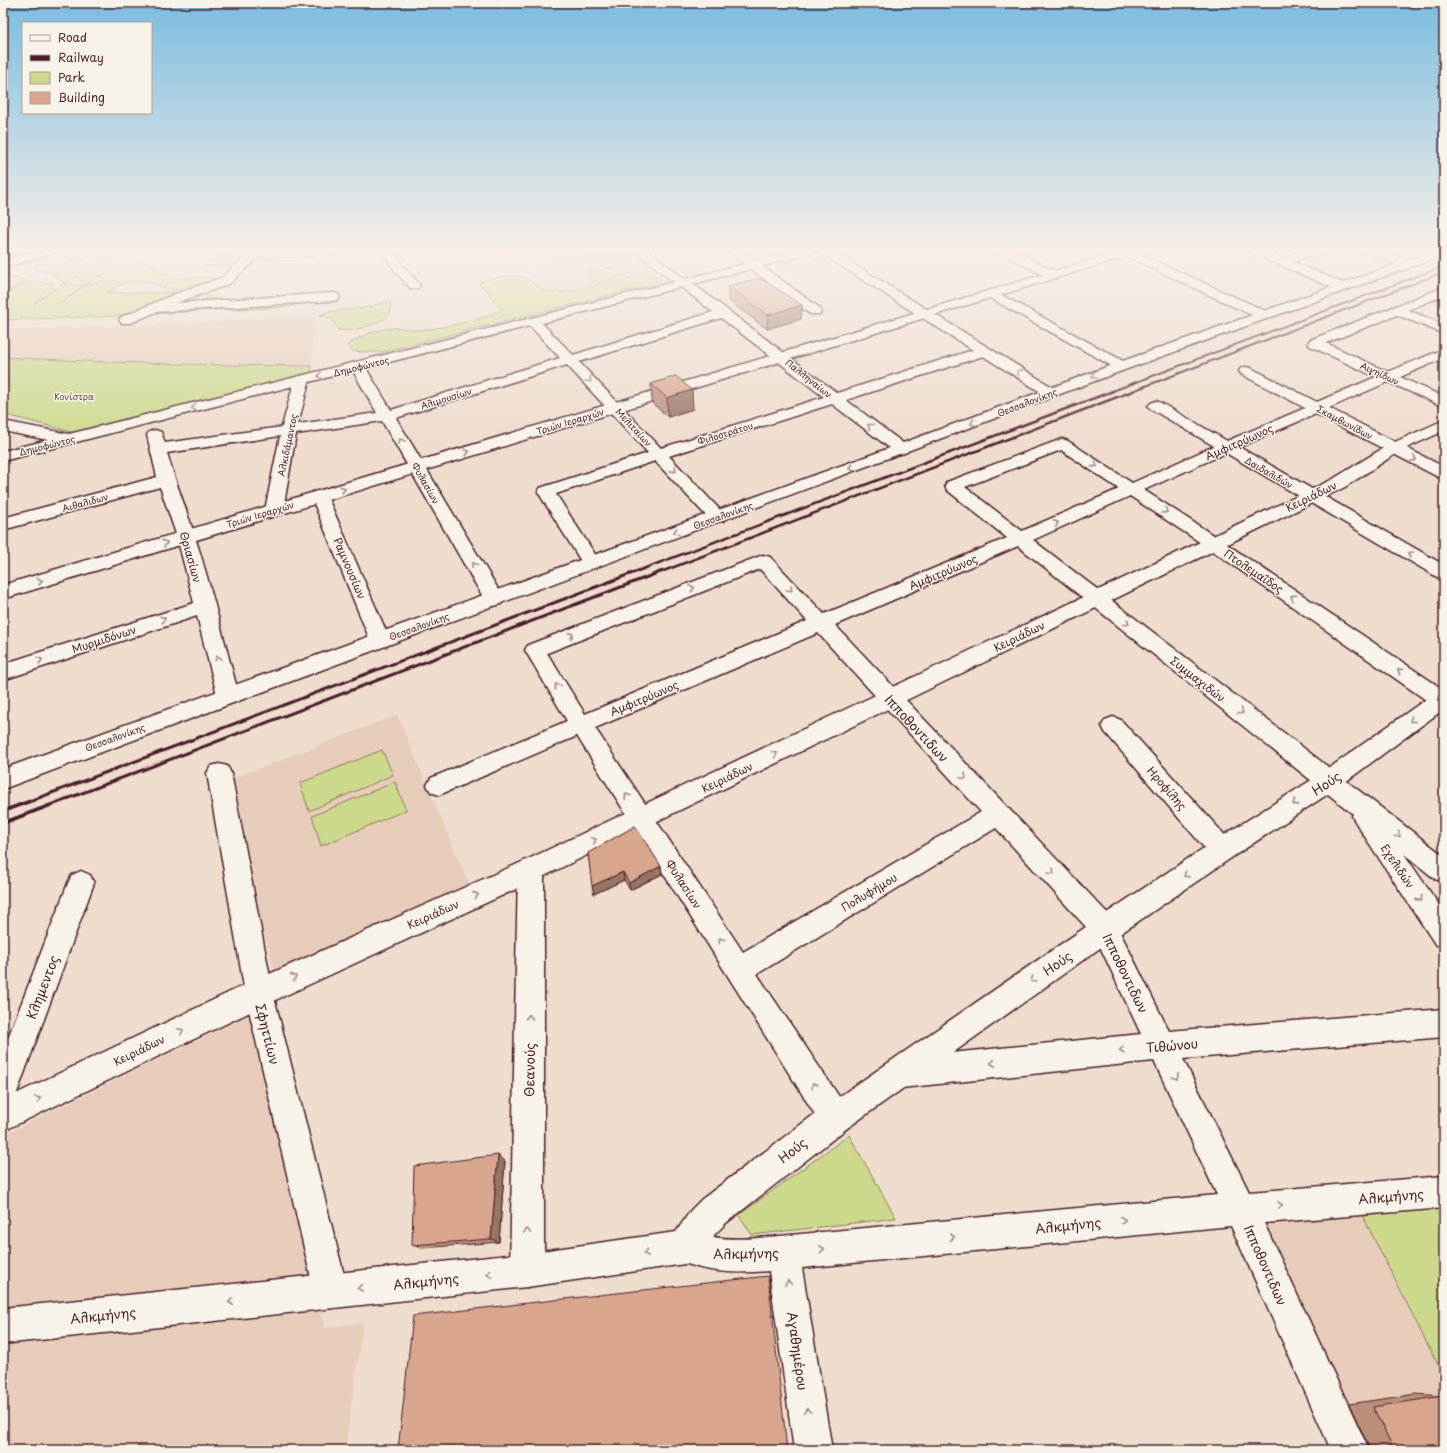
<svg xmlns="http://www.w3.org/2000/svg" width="1447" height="1453" font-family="'Playpen Sans',sans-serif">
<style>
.built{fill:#e7ccba}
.green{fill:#ccd88b;stroke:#8b7c5b}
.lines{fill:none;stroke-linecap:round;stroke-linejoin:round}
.street-casing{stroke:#4a1f2b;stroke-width:3}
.secondary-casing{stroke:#4a1f2b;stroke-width:3}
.street{fill:#f7f3e8;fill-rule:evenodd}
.secondary{fill:#f7f3e8;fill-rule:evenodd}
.rail-far3{stroke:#4a1f2b;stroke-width:2}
.rail-far2{stroke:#4a1f2b;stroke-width:2.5}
.rail-far1{stroke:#4a1f2b;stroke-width:3}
.rail{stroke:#4a1f2b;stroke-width:3.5}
.wall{fill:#ba8e79;stroke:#4a1f2b}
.shaded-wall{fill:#977463;stroke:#4a1f2b}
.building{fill:#d8a58d;stroke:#4a1f2b}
.oneway{stroke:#a0898a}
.labels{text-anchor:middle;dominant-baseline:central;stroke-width:3;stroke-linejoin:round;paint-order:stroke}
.far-street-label{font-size:9px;fill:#4a1f2b;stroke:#f7f3e8}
.far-park-label{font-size:9px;fill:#6a4d43;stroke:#f7f3e8}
.street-label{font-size:11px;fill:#4a1f2b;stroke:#f7f3e8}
.near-street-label{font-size:13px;fill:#4a1f2b;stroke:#f7f3e8}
</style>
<rect width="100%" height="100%" fill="#eedccd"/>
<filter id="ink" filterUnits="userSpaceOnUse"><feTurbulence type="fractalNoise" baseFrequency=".025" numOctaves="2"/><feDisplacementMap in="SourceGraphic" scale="8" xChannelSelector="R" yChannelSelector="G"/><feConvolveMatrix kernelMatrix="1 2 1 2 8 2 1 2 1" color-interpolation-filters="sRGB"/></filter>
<g filter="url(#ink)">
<g class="built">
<polygon points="606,250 635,250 659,268 594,284 550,290 527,268"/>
<polygon points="315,314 311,365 171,362 117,362 3,356 3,330 209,322"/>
<polygon points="397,715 469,884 275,976 227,781"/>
<polygon points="261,1009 325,1328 363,1322 345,1450 3,1450 3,1135"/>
<polygon points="1353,1197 1444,1377 1444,1450 1354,1450 1245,1206"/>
</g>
<g class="green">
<polygon points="3,250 39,250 3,260"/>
<path d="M66 250H129L105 259 103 258 105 256 102 253 91 252C78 267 65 254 47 257 37 258 26 265 17 264L36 257Z"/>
<polygon points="227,255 253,256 241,268 202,266"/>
<polygon points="100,260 123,262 133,261 149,263 157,270 179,279 204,277 223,279 207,284 196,284 183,289 174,289 165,288 143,280 125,283 107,292 141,293 170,292 178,293 123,316 3,320 3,297 24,282 55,283 50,287 55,288 34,304 62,284 85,285 60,304 84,286 104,280 102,276 94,277 92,282 85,283 80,281 80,277 77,276 67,282 63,282 49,272 34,269 34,266 37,264 53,265 77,261 79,262 81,265"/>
<polygon points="620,265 631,274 598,282 587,273"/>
<path d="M647 274 658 276 662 279 654 284 382 352H364L353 351 348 347 349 344C363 335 378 329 395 328 402 327 409 330 416 330 433 330 491 319 502 309L498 306 487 290 479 285 480 282 503 276H517L524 277 545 291 563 292Z"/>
<polygon points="3,277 21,279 24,281 3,296"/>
<path d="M200 293 209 295 218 302 300 303C290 310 230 309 214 310 195 311 177 313 158 313L156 311Z"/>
<path d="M387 302 391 303 390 309 391 312C383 324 351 333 338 330L332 319 320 315 327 312 365 308Z"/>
<path d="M3 357C106 363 208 365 311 366L312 372 75 433 3 414Z"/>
<polygon points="382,750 393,775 309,811 300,783"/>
<polygon points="395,782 406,810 321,846 312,816"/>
<polygon points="849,1135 896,1218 752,1235 739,1215"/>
<polygon points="1444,1191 1444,1377 1360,1211"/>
</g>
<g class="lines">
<g class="street-casing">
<g id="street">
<polygon points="212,250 338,250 336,252 332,253 291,257 260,256 229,284 176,303 334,293 338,294 340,297 338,300 334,301 156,312 131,323 121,323 119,320 121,317 175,294 221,278 246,256 218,253 214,252"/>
<polygon points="381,250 393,250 403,266 420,285 418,288 410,288 395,271"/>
<path d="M634 250H647L685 279 744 264 727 250H740L755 261 798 250H831L1057 390 1059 393 1057 396 1052 397 1047 396 983 356 846 400 907 446 909 449 907 452 901 454 895 452 832 404 669 456 723 513 726 517 723 521 717 522 711 521 655 461 556 494 600 562 598 566 591 568 584 566 538 492 540 488 648 453 567 365 396 418 504 599 501 604 494 606 487 604 382 421 296 434 283 510 280 514 274 515 268 514 265 510 280 436 167 453C175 481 186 508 195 537 212 589 224 642 239 695L236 701 228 703 220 701 217 695 197 616 3 680V664L194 603 177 537 160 487 3 530V518L157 477 147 435 149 432 155 430 161 432 165 443 282 427 293 386 3 461V451L48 440 3 431V421L69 434 674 282ZM818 250 819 252 973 350 837 393 693 284 751 269 810 314H820L821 311 820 308 762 266 816 252ZM681 287 713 312 573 355 542 323ZM721 318 824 397 661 448 579 362ZM530 326 560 358 391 410 366 368ZM353 371 377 413 298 424 309 382Z"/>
<polygon points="997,250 1012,250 1057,272 1059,275 1057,278 1049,278 999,252"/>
<polygon points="1116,250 1131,250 1268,312 1270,315 1268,318 1258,318 1118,252"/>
<polygon points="1247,250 1263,250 1282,258 1306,250 1323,250 1321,252 1292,262 1346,284 1348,287 1346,290 1338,290 1249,252"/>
<path d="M1444 287V295L1408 310 1444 325V334L1397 315 1326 343 1388 372 1444 349V358L1400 377 1444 397V407L1388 382 1329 408 1444 467V479L1438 477 1316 414 1239 447 1444 565V579L1437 577 1226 453 1144 490 1219 539 1444 690V709L1436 707 1207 547 1130 496 1033 540 1444 856V882L1435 879 1404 854 1444 912V948L1435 944 1356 823 1352 816 1353 814 1018 546 835 625 1114 920 1169 1031 1444 1009V1037L1183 1059 1249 1192 1444 1176V1208L1264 1223 1369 1450H1331L1231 1226 802 1268 832 1450H794L769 1271C731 1274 709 1273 673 1259L668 1247 673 1235 685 1230C709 1239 733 1240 758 1238L1217 1195 1154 1061 901 1088 891 1083 886 1073 891 1063 901 1058 1141 1034 1096 938 996 828 757 974 846 1107 850 1118 846 1129 835 1133 824 1129 577 736 439 795 431 792 427 785 431 778 567 721 525 650 528 645 763 555 770 557 824 614 1007 538 947 490 945 486 947 482 1062 439 1068 441 1132 483 1214 446 1151 409 1148 406 1151 403 1156 401 1161 403 1227 441 1305 408 1241 374 1239 371 1241 368 1246 367 1251 368 1317 402 1376 377 1310 346 1308 343 1310 340ZM1061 450 1119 489 1022 531 965 487ZM760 569 807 621 585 714 547 653ZM818 633 981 812 743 952 595 728Z"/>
<polygon points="992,290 1127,363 1129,366 1127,369 1122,370 1117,369 988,297 986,294 988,291"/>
<polygon points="319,491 325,492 327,496 390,640 387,645 380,647 373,645 370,640 311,496 313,492"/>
<polygon points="1113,717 1121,720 1231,842 1234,850 1231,858 1222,861 1213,858 1105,732 1102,726 1105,720"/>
<polygon points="219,764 227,766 231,773 273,993 348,1291 343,1303 331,1308 319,1303 314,1291 245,993 207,773 211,766"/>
<polygon points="531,859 540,862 544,870 544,1270 539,1282 527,1287 515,1282 510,1270 518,870 522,862"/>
<polygon points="81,871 90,875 94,883 18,1090 14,1101 3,1105 3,1051 68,883 72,875"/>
</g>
</g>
<g class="secondary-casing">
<g id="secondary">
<polygon points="39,250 57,250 55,252 3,268 3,260"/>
<polygon points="1125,250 1143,250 1141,252 3,599 3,585"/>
<polygon points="1364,250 1381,250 1408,260 1436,250 1444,250 1444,255 1127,369 3,789 3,769 895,446 1117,363 1397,264 1366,252"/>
<polygon points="1444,420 1444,431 1400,451 1345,487 540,878 269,1003 3,1131 3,1100 249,983 522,862 1306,492 1333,479 1388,445"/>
<polygon points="1444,690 1444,709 1337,788 1231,858 1114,938 846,1129 726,1223 715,1234 697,1259 685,1264 527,1287 3,1344 3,1308 527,1253 676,1232 691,1210 702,1199 824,1107 1096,920 1213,842 1321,774 1436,692"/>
</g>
</g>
<use href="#street" class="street"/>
<use href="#secondary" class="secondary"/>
<g class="rail-far3">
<polyline points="1110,392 1444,266"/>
<polyline points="1130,392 1444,272"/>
</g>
<g class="rail-far2">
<polyline points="635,572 1113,391"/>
<polyline points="661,572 1133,391"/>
</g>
<g class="rail-far1">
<polyline points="33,800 638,571"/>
<polyline points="64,800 663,571"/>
</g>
<g class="rail">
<polyline points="3,811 36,799"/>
<polyline points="3,823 67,799"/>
</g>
</g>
<g class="wall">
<polygon points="728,286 802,305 801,319 767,329 728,300"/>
<polygon points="651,384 693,409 668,417 652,403"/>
<polygon points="588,853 661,866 662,874 630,890 624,880 594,894"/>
<polygon points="505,1161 499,1242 422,1248 412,1245"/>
<polygon points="1416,1394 1443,1396 1444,1450 1370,1450 1370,1449 1349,1404"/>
</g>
<g class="shaded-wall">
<polygon points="802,305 801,319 767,329 768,315"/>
<polygon points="692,390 693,409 668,417 667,398"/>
<polygon points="661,866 662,874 630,890 629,883"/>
<polygon points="623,872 624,880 594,894 592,886"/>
<polygon points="498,1155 505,1161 499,1242 491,1239"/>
</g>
<g class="building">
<polygon points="760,278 802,305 768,315 728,286"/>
<polygon points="676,376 692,390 667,398 651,384"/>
<polygon points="635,826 661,866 629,883 623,872 592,886 588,853"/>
<polygon points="498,1155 491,1239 412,1245 414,1166"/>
<polygon points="768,1276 787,1450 398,1450 413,1316"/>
<polygon points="1443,1396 1444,1399 1444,1450 1394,1450 1373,1407"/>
</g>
<defs><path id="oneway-chevron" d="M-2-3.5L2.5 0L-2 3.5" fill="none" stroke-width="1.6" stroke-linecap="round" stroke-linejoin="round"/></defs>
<g class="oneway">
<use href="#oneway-chevron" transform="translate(1019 372) rotate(-148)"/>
<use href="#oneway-chevron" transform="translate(320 376) rotate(166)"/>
<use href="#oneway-chevron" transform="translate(1094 376) rotate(159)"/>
<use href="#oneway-chevron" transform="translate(589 380) rotate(46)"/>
<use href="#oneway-chevron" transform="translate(194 408) rotate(166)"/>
<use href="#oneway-chevron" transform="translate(973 423) rotate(159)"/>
<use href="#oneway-chevron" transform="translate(870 426) rotate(-143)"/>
<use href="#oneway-chevron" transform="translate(401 441) rotate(-121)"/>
<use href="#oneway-chevron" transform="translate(467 452) rotate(-17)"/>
<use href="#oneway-chevron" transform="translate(1414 459) rotate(27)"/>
<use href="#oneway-chevron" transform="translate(1095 465) rotate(33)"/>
<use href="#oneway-chevron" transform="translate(851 468) rotate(160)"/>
<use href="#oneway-chevron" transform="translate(674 470) rotate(47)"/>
<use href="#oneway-chevron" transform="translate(343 489) rotate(-17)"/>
<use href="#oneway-chevron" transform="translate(1165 511) rotate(33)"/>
<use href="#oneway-chevron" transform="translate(1056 523) rotate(-24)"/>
<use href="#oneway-chevron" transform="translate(676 532) rotate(160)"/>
<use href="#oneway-chevron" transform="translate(165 543) rotate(-17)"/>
<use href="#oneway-chevron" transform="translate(1410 554) rotate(-150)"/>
<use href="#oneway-chevron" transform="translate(474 565) rotate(-120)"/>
<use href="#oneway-chevron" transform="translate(40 581) rotate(-17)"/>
<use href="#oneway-chevron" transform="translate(692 588) rotate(-21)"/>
<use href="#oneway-chevron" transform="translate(790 589) rotate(47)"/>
<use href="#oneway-chevron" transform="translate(1293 597) rotate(-146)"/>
<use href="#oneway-chevron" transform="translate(163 619) rotate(-18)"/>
<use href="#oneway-chevron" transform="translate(1127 623) rotate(38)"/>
<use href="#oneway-chevron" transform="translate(571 635) rotate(-21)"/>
<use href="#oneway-chevron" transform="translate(218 658) rotate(-104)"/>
<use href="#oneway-chevron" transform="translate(40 660) rotate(-18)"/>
<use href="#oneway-chevron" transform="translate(1400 671) rotate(-146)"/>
<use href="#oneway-chevron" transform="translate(557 686) rotate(-122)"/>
<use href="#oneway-chevron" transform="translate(1241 712) rotate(38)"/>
<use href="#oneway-chevron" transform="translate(1412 720) rotate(144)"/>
<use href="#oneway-chevron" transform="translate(775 754) rotate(-26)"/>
<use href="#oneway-chevron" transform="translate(964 777) rotate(47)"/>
<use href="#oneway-chevron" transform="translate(627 796) rotate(-123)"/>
<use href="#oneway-chevron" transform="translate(1295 803) rotate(147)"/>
<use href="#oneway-chevron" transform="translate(1398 835) rotate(38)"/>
<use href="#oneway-chevron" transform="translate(594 840) rotate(-25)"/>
<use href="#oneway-chevron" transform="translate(1052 872) rotate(47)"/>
<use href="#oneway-chevron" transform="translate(1186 875) rotate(146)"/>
<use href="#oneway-chevron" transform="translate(476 895) rotate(-24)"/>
<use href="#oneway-chevron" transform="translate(1420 899) rotate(56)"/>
<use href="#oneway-chevron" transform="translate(721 940) rotate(-123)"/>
<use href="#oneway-chevron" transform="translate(294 977) rotate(-24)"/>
<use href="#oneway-chevron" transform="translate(1033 980) rotate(145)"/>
<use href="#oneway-chevron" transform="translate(529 1017) rotate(-89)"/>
<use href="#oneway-chevron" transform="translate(181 1031) rotate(-26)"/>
<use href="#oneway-chevron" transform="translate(1122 1050) rotate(174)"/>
<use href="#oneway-chevron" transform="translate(993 1063) rotate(174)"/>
<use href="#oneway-chevron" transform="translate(1176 1077) rotate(64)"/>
<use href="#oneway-chevron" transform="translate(814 1085) rotate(-123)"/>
<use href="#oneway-chevron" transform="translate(38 1099) rotate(-26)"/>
<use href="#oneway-chevron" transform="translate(1280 1205) rotate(-5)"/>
<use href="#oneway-chevron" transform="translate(1123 1220) rotate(-6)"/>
<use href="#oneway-chevron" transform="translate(527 1231) rotate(-89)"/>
<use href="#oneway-chevron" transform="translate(952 1237) rotate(-6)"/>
<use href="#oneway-chevron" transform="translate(822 1249) rotate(-6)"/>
<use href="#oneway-chevron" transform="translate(646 1253) rotate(172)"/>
<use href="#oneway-chevron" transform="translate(489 1274) rotate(174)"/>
<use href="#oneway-chevron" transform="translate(788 1283) rotate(-98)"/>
<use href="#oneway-chevron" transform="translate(360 1288) rotate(174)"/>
<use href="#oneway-chevron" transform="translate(231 1302) rotate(174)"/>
<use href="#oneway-chevron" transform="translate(807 1411) rotate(-98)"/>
</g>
</g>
<linearGradient id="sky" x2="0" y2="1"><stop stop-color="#7bbcdf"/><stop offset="0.55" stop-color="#f7efe8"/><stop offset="1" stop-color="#f7efe8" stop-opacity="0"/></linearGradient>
<rect width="1447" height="453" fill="url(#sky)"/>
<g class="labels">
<g class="far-street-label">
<text transform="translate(361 366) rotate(-14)">Δημοφώντος</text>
<text transform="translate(1380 373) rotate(25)">Αιγηίδων</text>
<text transform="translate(809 378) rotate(38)">Παλληναίων</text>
<text transform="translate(446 398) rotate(-17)">Αλιμουσίων</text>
<text transform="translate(1027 402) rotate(-21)">Θεσσαλονίκης</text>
<text transform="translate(570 421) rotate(-17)">Τριών Ιεραρχών</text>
<text transform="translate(1345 422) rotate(28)">Σκαμβωνίδων</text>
<text transform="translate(634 427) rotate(47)">Μελιταίων</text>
<text transform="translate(725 433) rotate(-17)">Φιλοστράτου</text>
<text transform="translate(47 445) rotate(-14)">Δημοφώντος</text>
<text transform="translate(287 445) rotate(-78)">Αλκιδάμαντος</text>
<text transform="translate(1269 472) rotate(30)">Δαιδαλιδών</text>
<text transform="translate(426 483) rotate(60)">Φυλασίων</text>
<text transform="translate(85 502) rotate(-15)">Αιθαλιδων</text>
<text transform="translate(260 514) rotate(-17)">Τριών Ιεραρχών</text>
<text transform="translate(723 515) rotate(-20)">Θεσσαλονίκης</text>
<text transform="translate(419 626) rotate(-20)">Θεσσαλονίκης</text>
<text transform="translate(115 737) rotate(-20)">Θεσσαλονίκης</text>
</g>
<g class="far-park-label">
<text x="74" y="396">Κονίστρα</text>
</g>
<g class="street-label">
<text transform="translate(1239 442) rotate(-24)">Αμφιτρύωνος</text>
<text transform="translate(1311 496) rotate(-26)">Κειριάδων</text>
<text transform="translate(191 557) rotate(74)">Θριασίων</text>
<text transform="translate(350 568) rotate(67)">Ραμνουσίων</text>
<text transform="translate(1254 571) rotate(34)">Πτολεμαΐδος</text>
<text transform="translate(943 572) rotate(-23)">Αμφιτρύωνος</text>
<text transform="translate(1019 636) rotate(-26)">Κειριάδων</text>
<text transform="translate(104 639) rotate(-18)">Μυρμιδόνων</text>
<text transform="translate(1198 679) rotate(38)">Συμμαχιδών</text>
<text transform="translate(644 698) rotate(-23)">Αμφιτρύωνος</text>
<text transform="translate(727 777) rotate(-26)">Κειριάδων</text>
<text transform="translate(1167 788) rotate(49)">Ηροφίλης</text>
<text transform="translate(1398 866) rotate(56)">Εχελιδών</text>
<text transform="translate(684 884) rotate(57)">Φυλασίων</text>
<text transform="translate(869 892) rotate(-31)">Πολυφήμου</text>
<text transform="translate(433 914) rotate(-24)">Κειριάδων</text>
<text transform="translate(139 1050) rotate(-26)">Κειριάδων</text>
</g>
<g class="near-street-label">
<text transform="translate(917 728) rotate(47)">Ιπποθοντιδων</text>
<text transform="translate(1326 783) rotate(-34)">Ηούς</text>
<text transform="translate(1057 963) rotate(-35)">Ηούς</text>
<text transform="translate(1126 973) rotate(64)">Ιπποθοντιδων</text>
<text transform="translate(42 987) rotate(-69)">Κλημεντος</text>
<text transform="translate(268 1034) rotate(76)">Σφηττίων</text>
<text transform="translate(1172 1045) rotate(-5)">Τιθώνου</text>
<text transform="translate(529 1070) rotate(-89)">Θεανούς</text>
<text transform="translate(792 1150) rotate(-38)">Ηούς</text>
<text transform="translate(1391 1196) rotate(-5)">Αλκμήνης</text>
<text transform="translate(1068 1225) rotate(-6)">Αλκμήνης</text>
<text transform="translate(746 1253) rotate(-1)">Αλκμήνης</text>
<text transform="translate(1266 1265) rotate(66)">Ιπποθοντιδων</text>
<text transform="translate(426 1281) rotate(-6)">Αλκμήνης</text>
<text transform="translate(103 1315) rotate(-6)">Αλκμήνης</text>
<text transform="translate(798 1351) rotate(82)">Αγαθημέρου</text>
</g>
</g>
<rect width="1447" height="1453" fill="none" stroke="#f7f3e8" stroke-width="16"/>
<rect x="8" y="8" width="1431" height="1437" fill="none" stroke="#4a1f2b" stroke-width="1.5" filter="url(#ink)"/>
<rect x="22" y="22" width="130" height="92" fill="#f7f3e8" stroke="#b29e9c"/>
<rect x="30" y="35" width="20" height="6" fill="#f7f3e8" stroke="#b29e9c"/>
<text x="58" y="42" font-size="12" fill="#4a1f2b">Road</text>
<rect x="30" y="55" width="20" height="6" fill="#4a1f2b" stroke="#b29e9c"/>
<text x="58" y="62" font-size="12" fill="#4a1f2b">Railway</text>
<rect x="30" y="72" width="20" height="12" fill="#ccd88b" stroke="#b29e9c"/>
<text x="58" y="82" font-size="12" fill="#4a1f2b">Park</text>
<rect x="30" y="92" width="20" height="12" fill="#d8a58d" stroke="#b29e9c"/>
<text x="58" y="102" font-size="12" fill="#4a1f2b">Building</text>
</svg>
